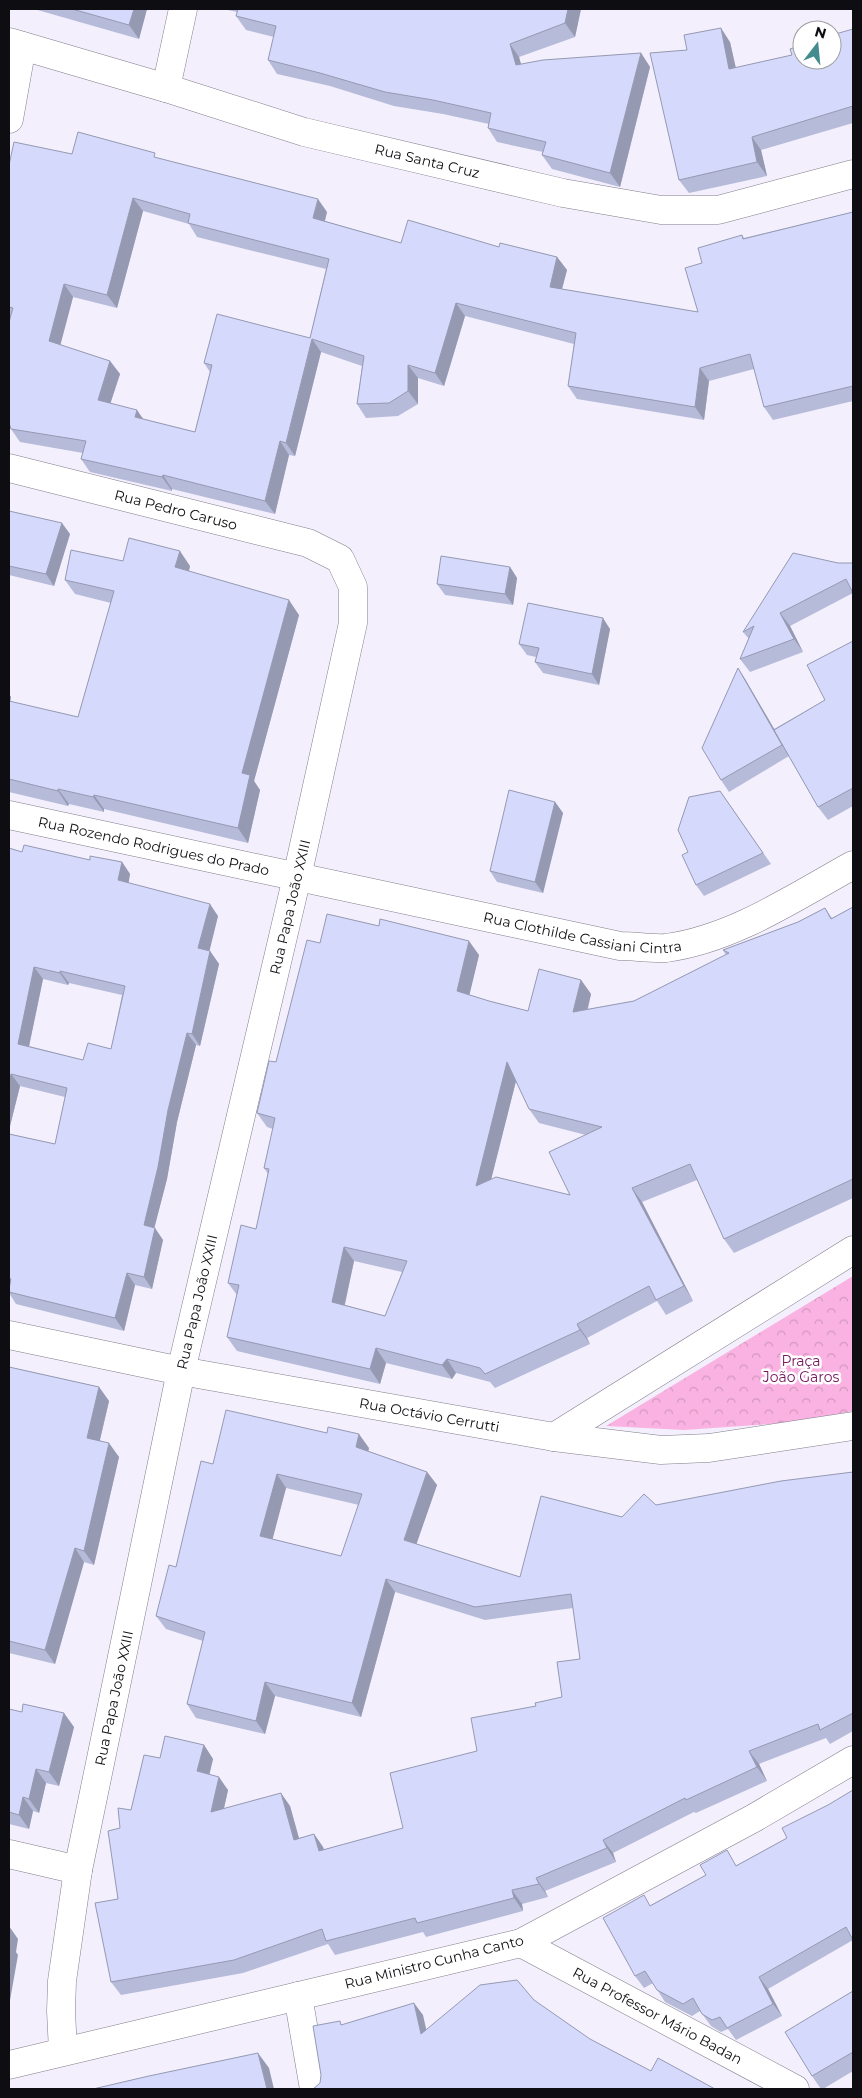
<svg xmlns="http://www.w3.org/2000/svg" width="862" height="2098" font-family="Montserrat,sans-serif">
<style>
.park{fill:url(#park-crowns)}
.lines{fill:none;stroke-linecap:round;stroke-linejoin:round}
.minor-casing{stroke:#827e8a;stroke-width:29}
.tertiary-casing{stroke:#827e8a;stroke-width:29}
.minor{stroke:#fff;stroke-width:28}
.tertiary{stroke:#fff;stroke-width:28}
.wall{fill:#b7bbda;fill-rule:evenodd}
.shaded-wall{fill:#9599b1}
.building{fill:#d5dafd;stroke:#9599b1;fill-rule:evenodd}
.labels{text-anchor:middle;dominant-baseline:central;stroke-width:5;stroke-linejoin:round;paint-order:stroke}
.street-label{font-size:14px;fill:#0e0d11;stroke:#fff}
.park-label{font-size:14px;fill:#771460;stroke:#fff}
</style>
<defs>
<pattern id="park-crowns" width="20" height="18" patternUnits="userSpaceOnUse" patternTransform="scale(1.25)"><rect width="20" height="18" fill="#f9b2e1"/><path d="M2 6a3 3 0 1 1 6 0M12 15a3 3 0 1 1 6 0" fill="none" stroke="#d498c0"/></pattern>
</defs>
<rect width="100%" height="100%" fill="#f3effd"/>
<polygon class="park" points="853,1276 853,1411 799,1422 684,1430 606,1426"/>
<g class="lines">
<g class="minor-casing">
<g id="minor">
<polyline points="166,88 183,9"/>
<polyline points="9,119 22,46"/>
<path id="s1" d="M9 468 308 543 340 559 353 587V623L297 877 181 1371 78 1870 62 1981 61 2011 63 2051"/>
<path id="s2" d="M9 815 620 946C634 946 651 949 666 948 733 939 795 897 853 865"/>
<path id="s3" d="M9 1335 181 1371 554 1437 661 1450 709 1448 853 1426"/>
<polyline points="554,1437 853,1250"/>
<polyline points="9,1854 78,1870"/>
<polyline points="521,1943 754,1818 853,1760"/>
<polyline points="298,1996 314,2089"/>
</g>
</g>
<g class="tertiary-casing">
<g id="tertiary">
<path id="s4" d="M9 42 166 88 304 132 563 193 661 210H718L853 174"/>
<path id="s5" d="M9 2065 521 1943 795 2089"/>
</g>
</g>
<use href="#minor" class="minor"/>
<use href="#tertiary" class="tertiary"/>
</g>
<g class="wall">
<polygon points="34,9 147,9 139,39"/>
<polygon points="223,9 581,9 575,37 519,57 521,64 641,53 650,67 620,187 552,169 542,155 543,152 497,142 488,128 489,124 443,114 394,106 330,86 277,74 268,60 274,37 246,30 236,16 237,12"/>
<polygon points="853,29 853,123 761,150 767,176 689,193 679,180 687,50 730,42 736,68 792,55"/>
<path d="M72 154 158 158 327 212 325 221 401 243 499 247 557 257 567 270 562 289 698 312 702 263 742 235 744 238 853 212V401L773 420 764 407 754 369 709 381 704 420 577 399 568 386 574 344 465 316 444 386 418 378V404L398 416 366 418 357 404 362 366 321 352 295 456 289 455 275 514 172 489V491L90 472 81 459 83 453 20 442 11 429 10 318H9V165ZM143 211 189 224 197 237 326 269 310 338 204 363 210 372 195 432 143 419 110 403 120 374 110 361 60 345 73 297 117 308Z"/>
<polygon points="9,511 70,534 54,586 9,575"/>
<polygon points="123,561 190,566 189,571 299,615 254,781 260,790 248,843 104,809 104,812 69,804 68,806 9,792 9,694 11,697 10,702 78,717 111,603 75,594 65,580"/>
<polygon points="838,563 853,593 790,626 803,652 750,672 740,659 749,639 743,632"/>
<polygon points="510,567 517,578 513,605 445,595 437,584"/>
<polygon points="610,629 599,685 543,673 535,662 536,657 527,655 519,644"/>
<polygon points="853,641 853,806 828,820 818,807 789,756 729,792 721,780 738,668 745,679 774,729 825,700"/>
<polygon points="720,791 771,864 704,896 696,885 688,852"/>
<polygon points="555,802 563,813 543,893 497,882 490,871"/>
<path d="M9 848 22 852 90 860 122 862 130 874 128 883 218 916 209 951H210L219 964 200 1046 196 1045 177 1122 167 1179 154 1228 163 1240 152 1289 135 1285 124 1331 16 1304 9 1293V1134L55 1144 65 1097 20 1086 9 1130ZM43 979 68 985 69 983 122 995 111 1049 83 1060 29 1046Z"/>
<path d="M853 907V1198L734 1253 724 1239 697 1180 642 1202 693 1301 666 1315 657 1301 587 1338 590 1344 495 1388 490 1382 456 1373 452 1379 386 1363 380 1384 237 1351 227 1337 237 1295 228 1283 256 1229 268 1174 264 1168 273 1129 267 1127 257 1113 276 1062 320 943 479 955 469 995 489 1001 528 1011 581 980 591 994 588 1009 634 1001 726 955 723 950 798 922 825 908 832 918ZM516 1081 529 1109 539 1123 586 1135 570 1195 491 1179ZM354 1261 402 1272 385 1316 345 1305Z"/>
<polygon points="9,1367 99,1387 109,1401 100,1440 119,1457 94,1565 84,1562 55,1664 9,1653"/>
<path d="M369 1448 368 1451 427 1472 437 1485 416 1544 520 1577 622 1517 656 1505 853 1472V1731L830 1744 826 1738 759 1764 767 1781 696 1813 694 1812 613 1853 616 1862 545 1891 548 1897 522 1904 523 1911 426 1937 423 1932 335 1955 328 1944 243 1973 121 1995 111 1982 118 1899 120 1828 131 1810 160 1758 204 1745 213 1759 209 1774 228 1790 224 1808 290 1806 299 1838 314 1834 323 1847 324 1850 403 1828 477 1751 536 1706 562 1697 580 1659 573 1608 485 1620 395 1592 361 1717 275 1696 265 1734 196 1718 187 1704 203 1641 166 1629 156 1616 176 1567 213 1464ZM286 1488 359 1505 341 1556 272 1539Z"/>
<polygon points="9,1709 74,1727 59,1786 46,1783 39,1813 33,1811 29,1829 9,1824"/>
<polygon points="828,1805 853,1940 768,1989 782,2016 736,2040 728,2029 721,2032 711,2026 700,2011 692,2016 665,2002 653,1983 644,1988 635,1976 651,1905 706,1875 737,1865 787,1838"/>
<polygon points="853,1991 853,2071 823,2089 821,2089 812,2076"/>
</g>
<g class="shaded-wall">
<polygon points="134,9 147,9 139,39 129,25"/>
<polygon points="568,9 581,9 575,37 565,23"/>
<polygon points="721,28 730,42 739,83 729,69"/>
<polygon points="510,44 519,57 525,79 516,65"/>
<polygon points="641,53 650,67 620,187 610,173"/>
<polygon points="752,137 761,150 767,176 757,162"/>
<polygon points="133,198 143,211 117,308 107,295"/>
<polygon points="318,199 327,212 322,231 313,218"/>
<polygon points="557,257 567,270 559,300 550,287"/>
<polygon points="64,284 73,297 58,354 49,341"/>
<polygon points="456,303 465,316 444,386 435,373"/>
<polygon points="312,339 321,352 295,456 286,443"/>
<polygon points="110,361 120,374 107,414 98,400"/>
<polygon points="408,365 418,378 418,404 408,391"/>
<polygon points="700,368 709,381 704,420 695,407"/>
<polygon points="137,410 146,423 135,417"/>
<polygon points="280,441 289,455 275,514 265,501"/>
<polygon points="163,475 172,489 172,491 162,477"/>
<polygon points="62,523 70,534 54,586 46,574"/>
<polygon points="180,551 190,566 186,582 175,567"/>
<polygon points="510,567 517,578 513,605 505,594"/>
<polygon points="289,600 299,615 254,781 260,790 248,843 238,828 242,773"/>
<polygon points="780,613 790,626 803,652 794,639"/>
<polygon points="603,618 610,629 599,685 592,674"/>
<polygon points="738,668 745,679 790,756 782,745"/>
<polygon points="9,694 11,697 9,709"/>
<polygon points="58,789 69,804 68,806 58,791"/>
<polygon points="94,795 104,809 104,812 93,797"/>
<polygon points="555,802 563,813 543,893 535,882"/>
<polygon points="122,862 130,874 127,893 118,880"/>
<polygon points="210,904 218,916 207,961 198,948"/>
<polygon points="469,941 479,955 467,1005 457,991"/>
<polygon points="210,951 219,964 200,1046 192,1034"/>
<polygon points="34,967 43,979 27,1056 18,1044"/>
<polygon points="60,971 69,983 68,985 60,973"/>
<polygon points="581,980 591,994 583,1026 573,1012"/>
<polygon points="187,1033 196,1045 177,1122 167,1179 152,1237 144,1225 168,1110"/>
<polygon points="507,1062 517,1077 486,1200 476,1186"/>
<polygon points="11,1074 20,1086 9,1130 9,1083"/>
<polygon points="632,1188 642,1202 693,1301 684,1286"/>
<polygon points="155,1228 163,1240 152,1289 144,1277"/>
<polygon points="344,1247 354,1261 342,1316 332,1302"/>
<polygon points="127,1273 135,1285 124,1331 115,1318"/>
<polygon points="577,1324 587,1338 590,1344 580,1330"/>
<polygon points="376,1348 386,1363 380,1384 370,1369"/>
<polygon points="447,1359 456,1373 452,1379 442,1365"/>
<polygon points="99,1387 109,1401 97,1452 87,1438"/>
<polygon points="359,1434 369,1448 366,1461 356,1447"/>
<polygon points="109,1443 119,1457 94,1565 84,1551"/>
<polygon points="427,1472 437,1485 413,1554 404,1540"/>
<polygon points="277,1474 286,1488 270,1549 260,1536"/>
<polygon points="75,1548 84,1562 55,1664 45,1650"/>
<polygon points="386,1579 395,1592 361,1717 352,1703"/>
<polygon points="265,1682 275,1696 265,1734 256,1721"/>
<polygon points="64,1713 74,1727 59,1786 49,1772"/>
<polygon points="204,1745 213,1759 207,1785 197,1771"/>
<polygon points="749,1751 759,1764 767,1781 757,1767"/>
<polygon points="36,1769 46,1783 39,1813 29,1799"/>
<polygon points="219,1777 228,1790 220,1826 211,1812"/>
<polygon points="281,1793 290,1806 303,1853 294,1840"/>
<polygon points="23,1797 33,1811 29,1829 19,1815"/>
<polygon points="314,1834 323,1847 329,1864 319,1851"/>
<polygon points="603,1840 613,1853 616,1862 607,1848"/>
<polygon points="536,1878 545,1891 548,1897 539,1884"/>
<polygon points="512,1890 522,1904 523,1911 514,1898"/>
<polygon points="9,1926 18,1939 16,1952 18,1955 9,2006"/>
<polygon points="759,1977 768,1989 782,2016 773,2004"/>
<polygon points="414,2003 423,2015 430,2046 421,2034"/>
<polygon points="258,2053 269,2068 274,2089 267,2089"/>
</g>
<g class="building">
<polygon points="72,9 134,9 129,25"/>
<polygon points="238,9 568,9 565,23 510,44 516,65 543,60 641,53 610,173 542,155 546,142 488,128 491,113 433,100 385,92 320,73 268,60 276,26 236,16"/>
<polygon points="721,28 729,69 792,55 790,49 802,45 802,60 832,60 832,35 853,29 853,106 752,137 757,162 679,180 650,53 687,50 684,35"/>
<path d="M78 132 155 153 154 157 318 199 313 218 401 243 408 220 499 247 500 243 557 257 550 287 698 312 685 268 702 263 698 248 742 235 743 239 853 212V386L764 407 750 354 700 368 695 407 568 386 576 333 456 303 435 373 408 365V391L389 403 357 404 364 356 312 339 286 443 280 441 265 501 163 475 162 477 81 459 86 441 11 429 9 423V322L13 308 9 307V165L14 142 72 154ZM133 198 190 214 188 223 329 259 310 338 217 314 204 363 212 365 195 432 135 417 137 410 98 400 110 361 49 341 64 284 107 295Z"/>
<polygon points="9,511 62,523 46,574 9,566"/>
<polygon points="129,538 180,551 175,567 289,600 242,773 250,775 238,828 94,795 93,797 58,789 58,791 9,779 9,701 78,717 114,591 65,580 71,550 123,561"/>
<polygon points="793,553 838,563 853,563 853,593 846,579 780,613 794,639 740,659 754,626 743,632"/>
<polygon points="441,556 510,567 505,594 437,584"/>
<polygon points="528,603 603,618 592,674 535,662 539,648 519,644"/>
<polygon points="853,641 853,788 818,807 774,730 825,700 807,665"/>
<polygon points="738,668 782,745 721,780 702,748"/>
<polygon points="509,790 555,802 535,882 490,871"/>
<polygon points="720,791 763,853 696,885 682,855 688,852 678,830 689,797"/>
<path d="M24 845 90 860V856L122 862 118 880 210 904 198 948 210 951 192 1034 187 1033 168 1110 158 1167 144 1225 155 1228 144 1277 127 1273 115 1318 9 1292V1289L11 1279 9 1278V1134L55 1144 67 1088 11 1074 9 1083V848L22 852ZM34 967 60 973V971L125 986 111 1049 88 1043 83 1060 18 1044Z"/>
<path d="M853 907V1179L724 1239 690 1164 632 1188 684 1286 656 1300 649 1286 577 1324 580 1330 485 1374 480 1368 447 1359 442 1365 376 1348 370 1369 227 1337 239 1285 228 1283 241 1225 256 1229 269 1169 264 1168 275 1118 257 1113 269 1061 276 1062 307 940 320 943 327 914 379 926 380 919 469 941 457 991 489 1001 528 1011 539 969 581 980 573 1012 634 1001 729 953 723 950 798 922 825 908 831 919ZM507 1062 529 1109 602 1127 549 1152 570 1195 496 1177 476 1186ZM344 1247 407 1261 385 1316 332 1302Z"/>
<polygon points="9,1367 99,1387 87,1438 109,1443 84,1551 75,1548 45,1650 9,1641"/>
<path d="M226 1410 327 1433 328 1427 359 1434 356 1447 427 1472 404 1540 520 1577 541 1496 622 1517 644 1494 656 1505 781 1481 853 1472V1713L820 1730 818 1724 749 1751 757 1767 686 1800 685 1798 603 1840 607 1848 536 1878 539 1884 512 1890 514 1898 417 1923 415 1918 326 1941 322 1929 234 1960 111 1982 95 1903 118 1899 108 1831 120 1828 118 1808 131 1810 144 1755 160 1758 165 1736 204 1745 197 1771 219 1777 211 1812 281 1793 294 1840 314 1834 319 1851 403 1828 390 1773 477 1751 471 1718 536 1706 535 1703 562 1697 557 1662 580 1659 571 1594 475 1607 386 1579 352 1703 265 1682 256 1721 187 1704 205 1632 156 1616 169 1565 176 1567 201 1461 213 1464ZM277 1474 362 1494 341 1556 260 1536Z"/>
<polygon points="23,1704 64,1713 49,1772 36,1769 29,1799 23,1797 19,1815 9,1812 9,1709 22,1712"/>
<polygon points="853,1790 853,1940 846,1927 759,1977 773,2004 727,2028 720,2017 712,2020 702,2014 693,1998 683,2004 657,1990 645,1971 635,1976 603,1918 644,1895 650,1906 706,1875 700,1865 727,1850 736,1866 787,1838 782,1828 828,1805"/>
<polygon points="517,1980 534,2000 590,2039 651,2071 658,2058 715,2089 313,2089 320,2083 321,2075 313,2026 340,2021 341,2025 414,2003 421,2034 480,1985"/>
<polygon points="853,1991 853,2052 812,2076 785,2032"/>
<polygon points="258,2053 267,2089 93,2089 149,2076"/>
</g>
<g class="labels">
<g class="street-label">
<text stroke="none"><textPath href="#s4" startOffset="435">Rua Santa Cruz</textPath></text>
<text stroke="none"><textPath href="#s1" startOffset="172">Rua Pedro Caruso</textPath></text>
<text stroke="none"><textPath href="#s2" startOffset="148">Rua Rozendo Rodrigues do Prado</textPath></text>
<text transform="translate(290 907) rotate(-77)">Rua Papa João XXIII</text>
<text stroke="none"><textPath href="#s2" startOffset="586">Rua Clothilde Cassiani Cintra</textPath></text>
<text transform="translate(197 1302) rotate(-77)">Rua Papa João XXIII</text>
<text stroke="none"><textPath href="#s3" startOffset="428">Rua Octávio Cerrutti</textPath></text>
<text transform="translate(114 1698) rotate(-78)">Rua Papa João XXIII</text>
<text transform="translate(434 1962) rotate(-14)">Rua Ministro Cunha Canto</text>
<text stroke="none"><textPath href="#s5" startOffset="681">Rua Professor Mário Badan</textPath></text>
</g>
<g class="park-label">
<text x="801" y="1361">Praça<tspan x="801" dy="16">João Garos</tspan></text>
</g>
</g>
<rect width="862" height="2098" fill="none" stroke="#0e0d11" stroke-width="20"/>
<g transform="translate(817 45) rotate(16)"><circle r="24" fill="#ffffff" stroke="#9f9ea0"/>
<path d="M0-4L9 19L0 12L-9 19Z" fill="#438b8f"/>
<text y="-8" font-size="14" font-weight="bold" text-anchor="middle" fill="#0e0d11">N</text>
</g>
</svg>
